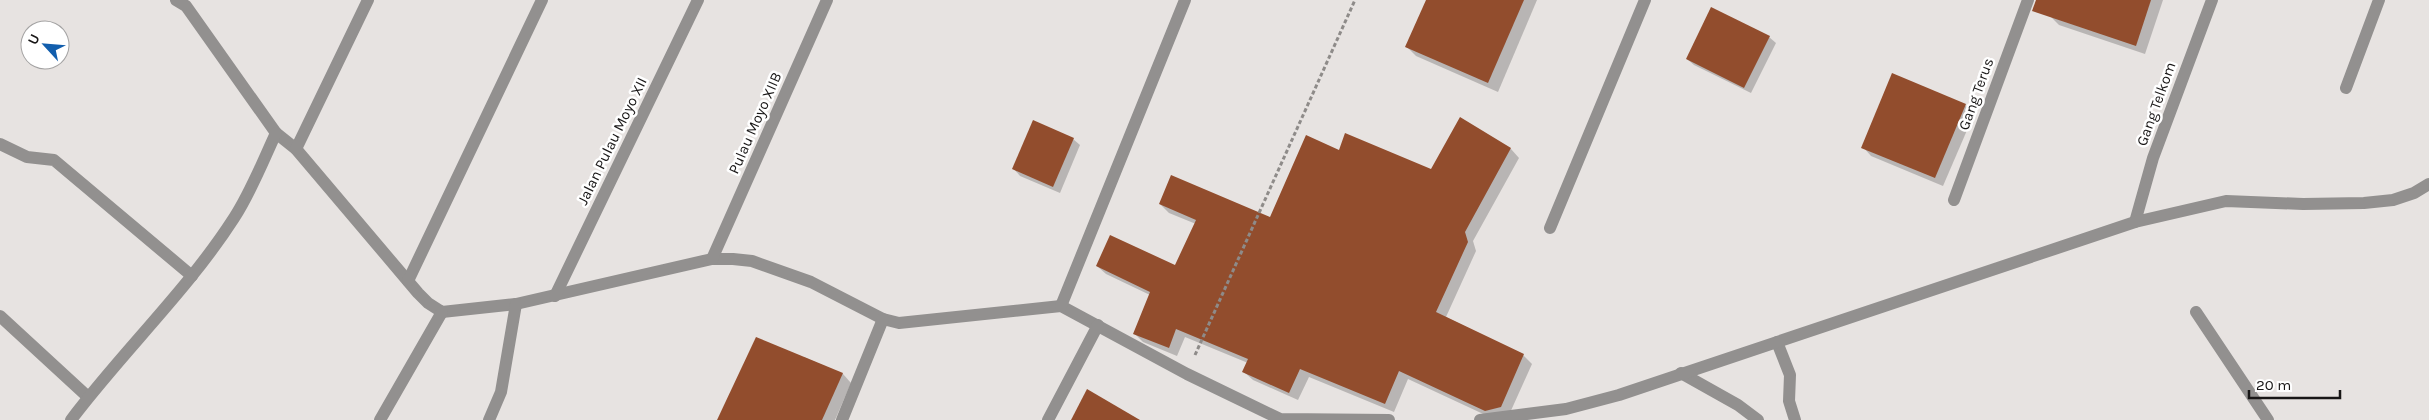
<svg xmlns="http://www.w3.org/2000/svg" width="2429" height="420" font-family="Karla,sans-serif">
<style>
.shadow{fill:#0003}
.building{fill:#924d2d}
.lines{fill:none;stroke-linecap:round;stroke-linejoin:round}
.path{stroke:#8e8b89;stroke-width:3;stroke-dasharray:4 2.5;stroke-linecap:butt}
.minor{stroke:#92908f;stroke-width:12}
.labels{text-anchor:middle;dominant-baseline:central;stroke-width:5;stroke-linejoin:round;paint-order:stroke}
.street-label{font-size:15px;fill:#181616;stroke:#fff}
</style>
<rect width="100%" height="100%" fill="#e7e3e1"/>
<g class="shadow">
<polygon points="1427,0 1537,0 1498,92 1416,56 1407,47"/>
<polygon points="2055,0 2163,0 2145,54 2059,25 2050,16"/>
<polygon points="1769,37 1776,43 1751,93 1694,65 1687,59"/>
<polygon points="1965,105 1974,114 1943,186 1871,156 1863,147"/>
<polygon points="1073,139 1080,145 1060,193 1020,176 1014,169"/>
<polygon points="1511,149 1519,158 1473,241 1476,251 1446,317 1523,355 1532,364 1509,415 1494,419 1408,379 1394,412 1309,377 1298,400 1253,380 1244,372 1248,363 1185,337 1177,356 1143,342 1134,333 1150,295 1106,274 1097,266 1175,267 1196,224 1169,213 1160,204 1270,218 1339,151 1432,171"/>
<polygon points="804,357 843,374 851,383 835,420 719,420"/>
</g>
<g class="building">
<polygon points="1426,0 1524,0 1488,83 1405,47"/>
<polygon points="2036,0 2151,0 2136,46 2032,11"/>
<polygon points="1711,7 1770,36 1744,88 1686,59"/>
<polygon points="1892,73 1966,104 1935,178 1861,148"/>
<polygon points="1460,117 1511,148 1465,232 1468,242 1436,312 1524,354 1501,407 1485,411 1399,371 1385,404 1300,369 1289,393 1242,372 1248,359 1176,329 1169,348 1133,334 1150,292 1096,266 1110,235 1175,265 1196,220 1159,204 1171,175 1270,217 1306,135 1339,150 1345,133 1431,169"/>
<polygon points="1033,120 1074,138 1053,187 1012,169"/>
<polygon points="756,337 843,373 822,420 717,420"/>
<polygon points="1087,389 1140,420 1071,420"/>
</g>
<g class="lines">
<polyline class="path" points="1195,355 1355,0"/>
<g class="minor">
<polyline points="176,0 186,6 276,133 296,149 418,293 428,303 442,312 516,304 712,259 733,259 752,261 811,282 883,319 899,323 1061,306 1187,374 1280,419 1389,420"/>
<polyline points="2346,88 2379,0"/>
<polyline points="0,144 27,157 54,160 192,276"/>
<polyline points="296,149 368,0"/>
<polyline points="1954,200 2028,0"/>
<polyline points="2135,222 2153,158 2212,0"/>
<polyline points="1550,228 1645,0"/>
<polyline points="712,259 827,0"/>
<polyline points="408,281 542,0"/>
<polyline points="555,296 698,0"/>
<polyline points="1061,306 1185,0"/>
<polyline points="2196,312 2268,420"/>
<polyline points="0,316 88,397"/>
<polyline points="1777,342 1790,375 1789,401 1795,420"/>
<polyline points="1681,373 1738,405 1758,420"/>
<path d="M71 420C123 351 187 291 234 218 251 192 263 161 276 133"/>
<polyline points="380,420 442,312"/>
<polyline points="489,420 501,392 516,304"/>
<polyline points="842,420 883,319"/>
<polyline points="1048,420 1098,325"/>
<polyline points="1480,420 1566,409 1619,395 2135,222 2226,201 2303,204 2364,203 2393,200 2414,193 2429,184"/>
</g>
</g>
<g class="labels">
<g class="street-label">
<text transform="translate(1976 94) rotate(-70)">Gang Terus</text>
<text transform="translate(2156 104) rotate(-70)">Gang Telkom</text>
<text transform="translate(755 123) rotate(-66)">Pulau Moyo XIIB</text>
<text transform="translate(612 141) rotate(-64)">Jalan Pulau Moyo XII</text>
</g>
</g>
<g transform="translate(45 45) rotate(296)"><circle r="24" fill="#ffffff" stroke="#a3a2a2"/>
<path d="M0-4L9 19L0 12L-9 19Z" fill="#125ead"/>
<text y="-8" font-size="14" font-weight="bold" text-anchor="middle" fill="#181616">U</text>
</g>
<path d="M2249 390v8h91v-8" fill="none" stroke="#181616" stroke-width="2.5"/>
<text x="2256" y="390" font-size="15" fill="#181616" stroke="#ffffff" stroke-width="4" paint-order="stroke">20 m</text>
</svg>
